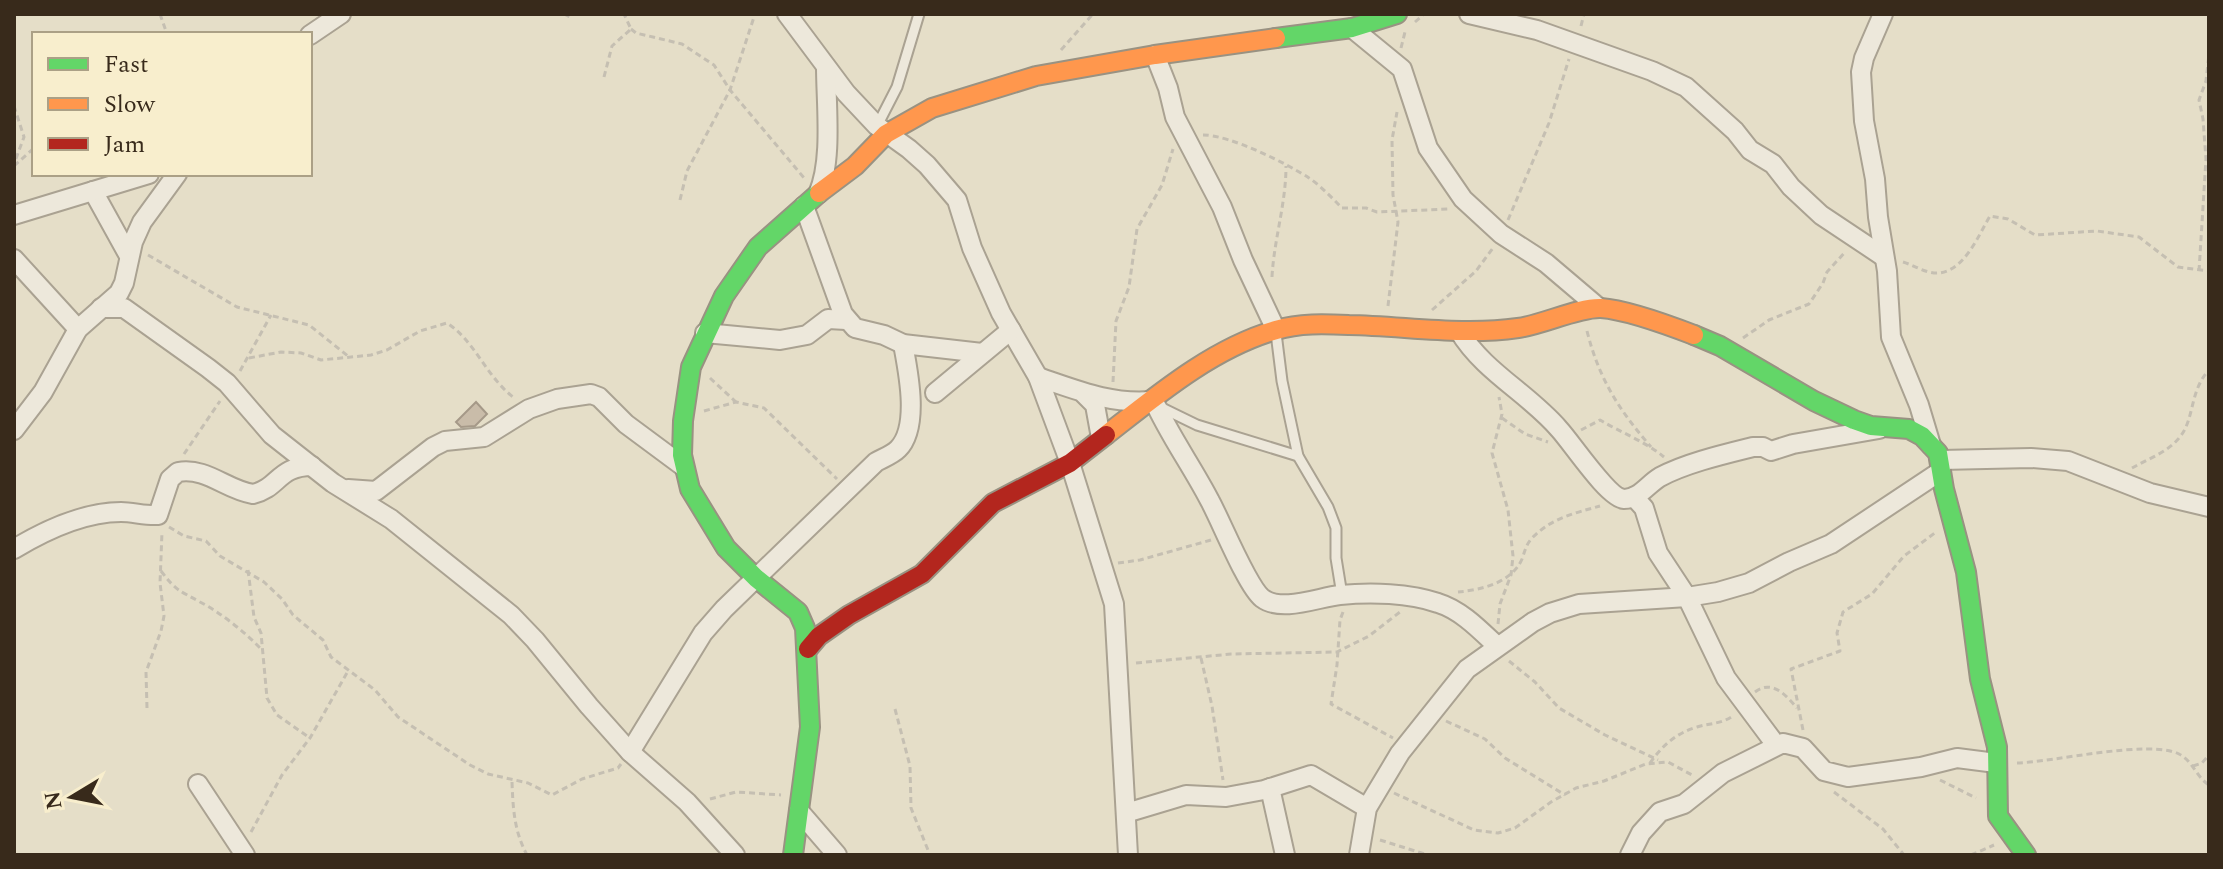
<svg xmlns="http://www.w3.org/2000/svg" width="2223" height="869" font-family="Spectral,serif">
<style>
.building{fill:#c9bca9;stroke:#a59988;stroke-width:2}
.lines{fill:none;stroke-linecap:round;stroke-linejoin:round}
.lane-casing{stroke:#aaa292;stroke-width:13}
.street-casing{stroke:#aaa292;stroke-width:22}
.fast-casing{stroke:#999282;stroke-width:22}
.slow-casing{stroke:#999282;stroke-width:22}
.jam-casing{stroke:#999282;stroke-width:22}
.path{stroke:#c5bfb2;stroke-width:3;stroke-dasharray:6 4;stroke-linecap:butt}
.lane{stroke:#ede8db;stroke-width:9}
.street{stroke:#ede8db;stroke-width:18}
.fast{stroke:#63d668;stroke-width:18}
.slow{stroke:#ff974d;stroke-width:18}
.jam{stroke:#b3261e;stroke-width:18}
</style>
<rect width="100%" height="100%" fill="#e5dec8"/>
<polygon class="building" points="476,402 487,414 475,426 461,427 456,422"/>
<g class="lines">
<g class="lane-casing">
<g id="lane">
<polyline points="877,126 897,87 919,14"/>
<polyline points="1276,333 1282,381 1298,456 1328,507 1336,528 1336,558 1342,595"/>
<polyline points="1158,406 1197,425 1298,456"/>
</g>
</g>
<g class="street-casing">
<g id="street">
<polyline points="787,14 846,93 877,126 909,149 927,165 957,200 972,248 1001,313 1038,377 1070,463 1114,604 1128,855"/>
<polyline points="1469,14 1537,30 1652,71 1686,87 1735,131 1750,150 1773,164 1791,187 1821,215 1884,257"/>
<polyline points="1883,14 1864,58 1861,72 1864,121 1875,179 1878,217 1887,271 1891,337 1919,405 1931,445"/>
<polyline points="1352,28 1402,69 1428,148 1463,199 1501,234 1546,263 1599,308"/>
<polyline points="310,35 341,14"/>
<polyline points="1155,55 1168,88 1175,117 1222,207 1243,260 1276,330"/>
<polyline points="93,191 129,256"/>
<path d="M818 194C833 161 826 104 826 67"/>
<polyline points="804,206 843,314 855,328 884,335 903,344 982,353"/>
<polyline points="14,215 149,174"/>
<polyline points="14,259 78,329"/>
<polyline points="101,308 124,308 208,368 227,383 272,435 333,483 391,519 511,615 535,640 589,706 630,752 687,802 735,855"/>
<path d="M1459 331C1484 372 1528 393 1559 429 1572 443 1608 498 1624 499 1639 499 1648 484 1660 477 1686 463 1725 454 1753 447H1763L1771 451 1793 444 1879 429"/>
<polyline points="705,333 780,340 807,335 828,319 846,320"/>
<path d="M1038 377C1077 390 1109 404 1150 401"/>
<polyline points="935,393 1011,330"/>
<polyline points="1084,394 1095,405 1101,438"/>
<path d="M1153 399C1169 435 1192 466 1210 501 1221 521 1247 586 1262 598 1282 613 1319 597 1340 595 1371 592 1409 593 1438 603 1461 610 1480 630 1497 646"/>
<polyline points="14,430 43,392 78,329 119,293 124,283 133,242 142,222 177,174"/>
<polyline points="1941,460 2031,458 2068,461 2150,493 2209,507"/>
<polyline points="348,489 376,491 433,447 445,441 484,437 529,409 557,399 591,394 599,397 626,424 684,467"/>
<polyline points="1634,497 1644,508 1658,553 1687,597 1726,678 1776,745"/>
<path d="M14 549C44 531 84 512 121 512 133 512 146 516 158 515L170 479 178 472C207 467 226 490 253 494 279 488 278 466 312 466"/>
<path d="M630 752 703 633 724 609 876 462C883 458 892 455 898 449 920 427 908 371 903 344"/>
<polyline points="198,784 245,855"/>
<polyline points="1270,788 1285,855"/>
<polyline points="799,811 837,855"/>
<polyline points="1126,813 1186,795 1226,797 1264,790 1311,775 1367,808"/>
<polyline points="1359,855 1367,808 1400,753 1467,669 1533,622 1550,613 1579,604 1687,597 1718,592 1749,583 1789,562 1831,544 1941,471"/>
<polyline points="1630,855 1641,833 1660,812 1684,804 1723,773 1783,743 1803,748 1824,771 1848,777 1921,767 1957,758 1996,763"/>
</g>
</g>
<g class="fast-casing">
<g id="fast">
<polyline points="1276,38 1352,28 1397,14"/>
<polyline points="1694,335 1720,346 1814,401 1854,420 1871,426 1909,429 1922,436 1938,453 1944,489 1966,572 1980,679 1997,747 1998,816 2026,855"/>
<polyline points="793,855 810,727 805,628 798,612 756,578 726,548 690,489 682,455 683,421 691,367 724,296 758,247 819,193"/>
</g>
</g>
<g class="slow-casing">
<g id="slow">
<polyline points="819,193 855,166 886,134 932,108 1036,76 1155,55 1276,38"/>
<path d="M1106 435C1157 395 1213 348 1276 330 1300 323 1324 324 1349 325 1405 326 1462 336 1518 328 1542 325 1579 307 1601 308 1628 310 1668 325 1694 335"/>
</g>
</g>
<g class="jam-casing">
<polyline id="jam" points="808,649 819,636 849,615 922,574 993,503 1070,463 1106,435"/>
</g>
<g class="path">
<polyline points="160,14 167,34"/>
<polyline points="564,14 570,17"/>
<polyline points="1415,22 1424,14"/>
<polyline points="1581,26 1584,14"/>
<polyline points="631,29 636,33 682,44 714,65 730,90 805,179"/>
<polyline points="1401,48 1405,32"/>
<polyline points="1061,50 1093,14"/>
<polyline points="604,77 612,46 631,29 624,14"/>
<polyline points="14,106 24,137 14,164"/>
<path d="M1203 135C1230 135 1286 163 1309 178 1321 186 1332 198 1342 208H1366L1377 212 1449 209"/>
<polyline points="14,166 34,148"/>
<polyline points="680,200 687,171 730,90 755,14"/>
<polyline points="1508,220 1549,123 1569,59"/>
<polyline points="148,255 237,307 309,325 348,356"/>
<path d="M1903 262C1913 265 1924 272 1934 273 1963 275 1978 236 1990 216L2008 219 2035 235 2097 231 2139 237 2178 267 2209 271"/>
<polyline points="2199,271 2206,159 2203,119 2199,100 2206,81 2209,54"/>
<path d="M1272 277C1274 239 1286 204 1286 166"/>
<polyline points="1388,306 1398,222 1393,195 1392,140 1397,112"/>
<polyline points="1432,310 1476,271 1493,248"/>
<path d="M1587 331C1599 379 1619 410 1651 447"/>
<polyline points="1743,338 1769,320 1809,304 1823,283 1827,272 1846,251"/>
<path d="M249 358 281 352 301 353 321 360 371 355 387 350 420 331 447 323C474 340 486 376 513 397"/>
<polyline points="240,371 271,315"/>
<polyline points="710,378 736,402"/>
<polyline points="1113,382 1116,321 1129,287 1137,229 1162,185 1173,149"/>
<polyline points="704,411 736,402 764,408 837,479"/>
<polyline points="1502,418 1525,434 1548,442"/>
<path d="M1581 430 1600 420C1620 432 1646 442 1664 457"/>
<polyline points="184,454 220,401"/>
<path d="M2132 468C2148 459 2168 452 2179 438 2195 420 2189 391 2209 370"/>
<polyline points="169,527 184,536 206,541 220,556 264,582 282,599 293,615 323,640 331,657 375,690 398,717 470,765 488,774 528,783 552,795 582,779 618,768 621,764"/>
<polyline points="1118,563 1140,560 1211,540"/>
<polyline points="248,570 254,617 261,633 267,698 277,715 310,738"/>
<path d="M161 571C177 592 179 590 200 602 220 612 246 633 261 649"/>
<path d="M1458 592C1480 590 1512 583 1522 559 1525 551 1526 544 1533 537 1552 518 1575 513 1600 506"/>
<polyline points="1343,612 1340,620 1337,665 1331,704 1393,738"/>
<polyline points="1498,624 1500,604 1511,575 1513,556 1508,510 1492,453 1502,414 1499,397"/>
<polyline points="1201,658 1212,706 1223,780"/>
<polyline points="1509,661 1535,682 1559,708 1605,735 1658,760"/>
<polyline points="1136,663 1231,654 1337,652 1369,636 1400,612"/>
<path d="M1755 692C1772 679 1786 695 1797 708"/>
<polyline points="147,708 146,672 161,631 164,616 160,583 162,532"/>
<polyline points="895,709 910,766 911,808 930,855"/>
<polyline points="1446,721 1485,739 1505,758 1565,795"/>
<polyline points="1803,730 1791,669 1840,651 1837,633 1843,612 1872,594 1904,556 1936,532"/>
<path d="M1650 763C1662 746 1676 733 1697 727 1710 723 1723 724 1734 715"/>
<path d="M2017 763C2054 762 2149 739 2179 754 2193 761 2196 777 2209 785"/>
<polyline points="2193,766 2202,763 2209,755"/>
<polyline points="1940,780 1976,798"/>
<path d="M512 782C513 808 514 831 527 855"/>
<polyline points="1834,792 1883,829 1904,855"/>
<polyline points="1394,793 1474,830 1498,833 1515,828 1551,802 1576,788 1604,781 1646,764 1668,762 1692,775"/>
<polyline points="710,799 736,792 781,795"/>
<polyline points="251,832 282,775 310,738 348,671"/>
<polyline points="1380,840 1428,855"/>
<polyline points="1971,855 1994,845"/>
</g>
<use href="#lane" class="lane"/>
<use href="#street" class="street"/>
<use href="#fast" class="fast"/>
<use href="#slow" class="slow"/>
<use href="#jam" class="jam"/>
</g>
<rect width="2223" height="869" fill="none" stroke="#382a1b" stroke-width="32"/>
<rect x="32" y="32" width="280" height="144" fill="#f8eecd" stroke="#aba086" stroke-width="2"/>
<rect x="48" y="58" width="40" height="12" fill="#63d668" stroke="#aba086" stroke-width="2"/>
<text x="104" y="72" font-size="24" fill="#382a1b">Fast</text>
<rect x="48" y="98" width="40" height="12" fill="#ff974d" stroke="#aba086" stroke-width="2"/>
<text x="104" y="112" font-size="24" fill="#382a1b">Slow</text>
<rect x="48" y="138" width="40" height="12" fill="#b3261e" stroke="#aba086" stroke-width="2"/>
<text x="104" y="152" font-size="24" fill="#382a1b">Jam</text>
<g transform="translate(72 797) rotate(260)" stroke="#f8eecd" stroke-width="6" paint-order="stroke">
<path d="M0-6L14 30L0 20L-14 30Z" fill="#382a1b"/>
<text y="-12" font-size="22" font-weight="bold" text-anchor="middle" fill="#382a1b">N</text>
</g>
</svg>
